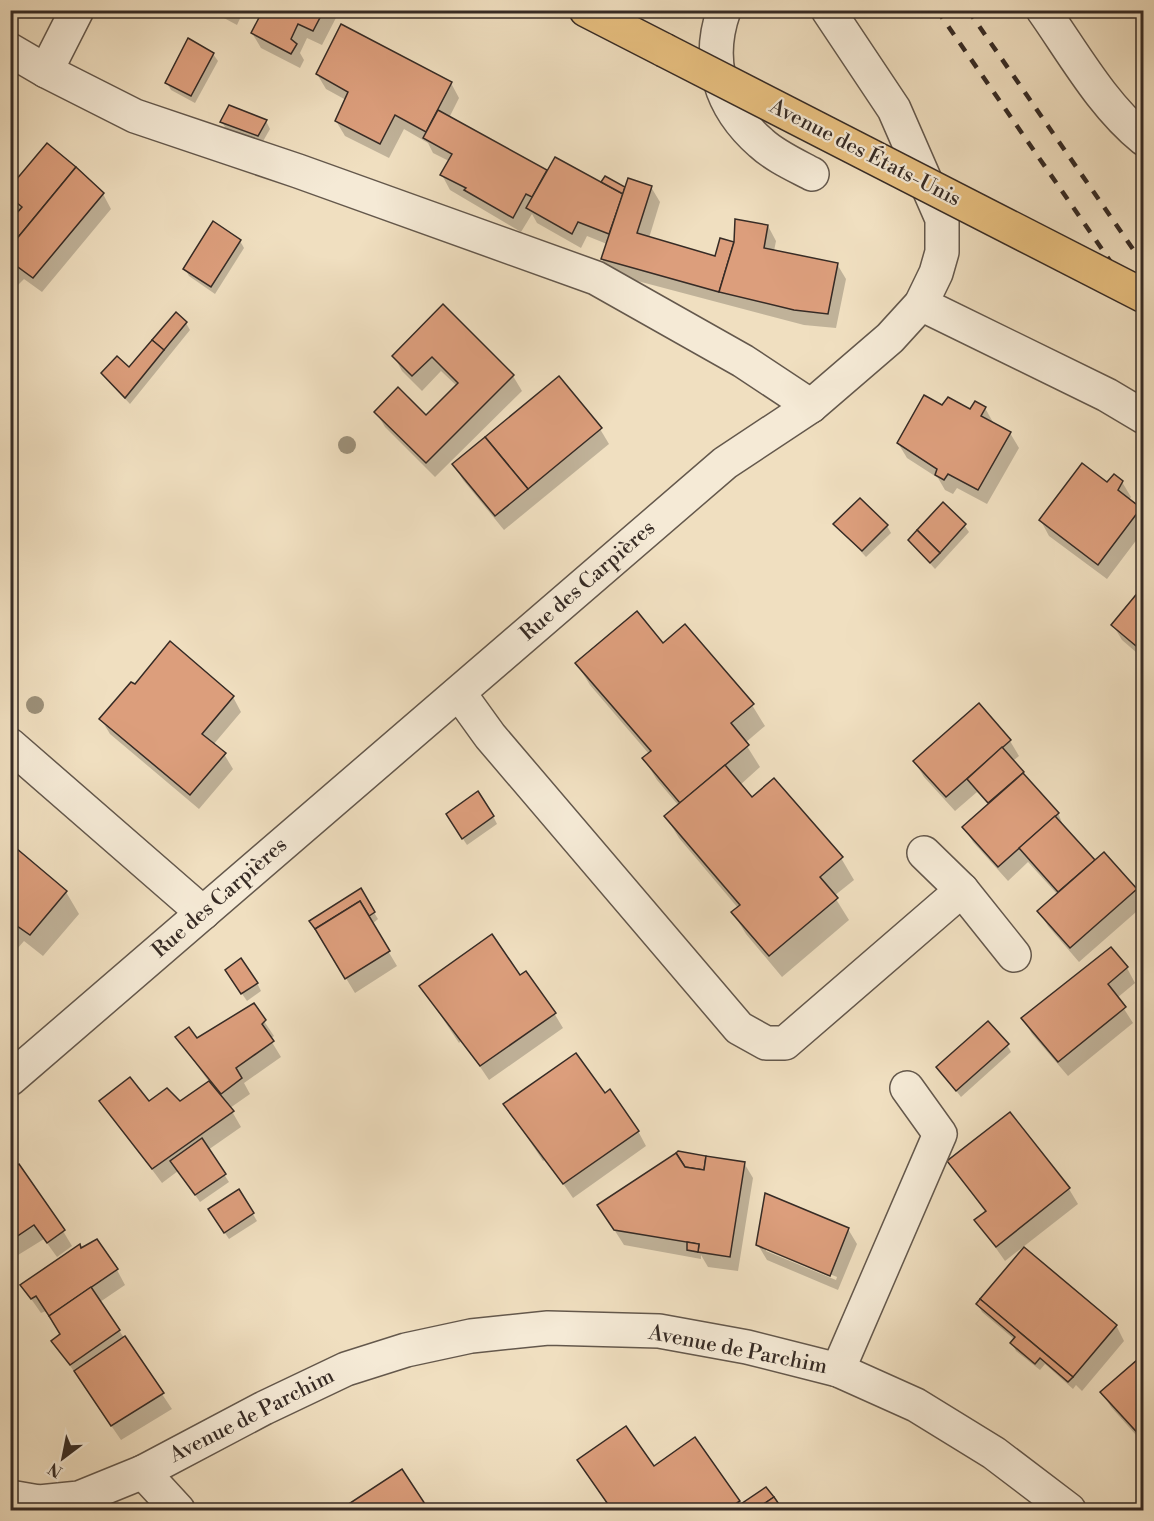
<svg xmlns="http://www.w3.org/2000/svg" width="1154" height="1521" font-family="'Libre Bodoni',serif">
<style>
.shadow{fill:#0003;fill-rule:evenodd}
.building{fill:#dc9e7c;stroke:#362b25;stroke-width:1.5}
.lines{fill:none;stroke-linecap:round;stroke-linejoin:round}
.minor-casing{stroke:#64584c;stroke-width:36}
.major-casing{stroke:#362b25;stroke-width:36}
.minor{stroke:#f5ead6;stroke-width:33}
.major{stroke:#e8c080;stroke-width:33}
.rail{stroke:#362b25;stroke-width:4.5;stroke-dasharray:10 10;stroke-linecap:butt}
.major-bridge-casing{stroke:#362b25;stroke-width:36;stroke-linecap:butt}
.major-bridge{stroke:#e8c080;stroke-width:33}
.tree{fill:#9c9079}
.labels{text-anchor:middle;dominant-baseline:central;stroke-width:4.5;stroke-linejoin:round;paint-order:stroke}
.street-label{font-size:21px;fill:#362b25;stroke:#f5ead6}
</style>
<rect width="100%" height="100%" fill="#f0dfc0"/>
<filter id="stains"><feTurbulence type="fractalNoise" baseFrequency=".00333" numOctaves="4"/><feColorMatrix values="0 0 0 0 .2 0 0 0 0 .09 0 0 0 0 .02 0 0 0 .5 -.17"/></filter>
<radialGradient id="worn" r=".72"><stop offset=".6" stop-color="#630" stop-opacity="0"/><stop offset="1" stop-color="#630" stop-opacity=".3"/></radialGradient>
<g class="shadow">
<polygon points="169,10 187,10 183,18"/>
<polygon points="209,10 244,10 237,25"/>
<polygon points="264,10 340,10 322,45 307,38 300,53 304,60 300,68 261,48 252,33"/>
<polygon points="213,54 218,61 195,103 171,90 167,83"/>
<polygon points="317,74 451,83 459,98 449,118 548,172 602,184 605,178 624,188 651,187 660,202 649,238 716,258 735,244 768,226 776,241 774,251 837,264 846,279 836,328 804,325 611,274 602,259 607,244 587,236 581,248 537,223 532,214 521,232 450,190 442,175 449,161 433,153 428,143 404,129 389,158 345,136 336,121 346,100 326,89"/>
<polygon points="266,121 270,129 262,143 226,129 222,122"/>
<polygon points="10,189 103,194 111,209 42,292 24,279 16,287 10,283 10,224 20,212 10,199"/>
<polygon points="240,241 244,248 215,294 189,276 185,269"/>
<polygon points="443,306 513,376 522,391 435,477 385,427 376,412 426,417 457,386 441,371 422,391 402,371 394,356"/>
<polygon points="186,323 190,330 130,404 102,374 130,369"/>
<polygon points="942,407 970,411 985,408 994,424 1010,433 1019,448 987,504 957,488 953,494 945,490 938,478 907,458 898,443"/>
<polygon points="600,429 609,444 504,530 463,480 454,465"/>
<polygon points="1122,482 1131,497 1129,500 1144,516 1144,530 1107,579 1049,536 1041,521 1107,484"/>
<polygon points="835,524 887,526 891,533 866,557"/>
<polygon points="964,525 969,532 935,569 909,540"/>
<polygon points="1144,587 1144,659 1122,640 1113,625"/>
<polygon points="663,645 752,705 765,726 745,743 760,767 740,785 752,799 841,858 854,880 834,896 849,920 782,977 746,934 733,913 738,908 679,838 666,817 679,806 657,780 644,759 649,754 590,685 577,664"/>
<polygon points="135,686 233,697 241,712 213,745 224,754 233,769 199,809 110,734 101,719"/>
<polygon points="978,705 1010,741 1019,756 1013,761 1022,771 987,803 977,792 955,811 924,777 915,762"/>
<polygon points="1024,774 1058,813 1065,830 1095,862 1136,889 1144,902 1144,905 1079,962 1048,926 1039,911 1058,895 1028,862 1008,881 973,842 964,827"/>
<polygon points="493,816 497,824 467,845 452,822"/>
<polygon points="10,845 66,892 79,914 43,956 24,941 10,957"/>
<polygon points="360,890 378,919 372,924 397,966 355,993 311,921"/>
<polygon points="1127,968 1135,983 1117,998 1133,1023 1068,1076 1032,1034 1023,1019"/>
<polygon points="520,977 554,1013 563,1028 489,1080 462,1040 459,1043 421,986"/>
<polygon points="231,978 257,983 261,991 247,1001"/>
<polygon points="253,1005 274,1036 270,1039 281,1057 244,1083 250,1094 230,1108 241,1127 208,1150 229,1182 200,1202 178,1171 162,1183 101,1101 179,1103 209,1082 177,1037 196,1040"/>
<polygon points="1007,1045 1011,1052 961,1097 938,1068"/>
<polygon points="505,1104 638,1131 646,1146 573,1198 546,1159 543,1161"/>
<polygon points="1010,1114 1069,1189 1078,1204 1005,1261 976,1220 986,1213 949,1162"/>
<polygon points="744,1163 753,1178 738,1271 708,1267 701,1255 701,1259 624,1245 608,1220"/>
<polygon points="10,1172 63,1231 72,1246 57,1257 44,1239 10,1260"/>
<polygon points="239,1191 257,1221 229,1239 214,1217"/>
<path d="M848 1229 857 1244 838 1290 767 1260 758 1245ZM766 1248 837 1277 836 1280 766 1251Z"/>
<polygon points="81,1250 117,1270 125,1285 100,1302 172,1409 121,1440 53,1341 62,1334 46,1311 41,1313 22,1286"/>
<polygon points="978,1305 1116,1325 1124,1341 1082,1391 1076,1385 1073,1389 1045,1364 1040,1370 1016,1351 1012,1343 1015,1340 982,1312"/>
<polygon points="1144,1356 1144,1444 1111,1407 1102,1392"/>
<polygon points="579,1461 654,1468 738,1502 741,1506 766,1489 781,1510 611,1510"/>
<polygon points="402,1471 427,1510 347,1510 346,1507"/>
</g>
<g class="building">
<polygon points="263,10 324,10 313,31 298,24 291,39 297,44 291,54 251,33"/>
<polygon points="341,24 452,82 426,132 395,115 380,144 335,121 348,92 316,74"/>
<polygon points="188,38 214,53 191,96 165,83"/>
<polygon points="229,105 267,120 258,136 220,122"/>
<polygon points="438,110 547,170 532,197 526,194 513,218 464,190 466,188 440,175 452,154 423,138"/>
<polygon points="47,143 76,167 10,247 10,221 22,207 10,197 10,187"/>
<polygon points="555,157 623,194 609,234 578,222 572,234 526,208"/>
<polygon points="76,167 104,193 33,278 15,265 10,269 10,247"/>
<polygon points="605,176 625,187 623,194 601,182"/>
<polygon points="628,178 652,186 637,233 715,256 720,238 734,242 719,292 601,259"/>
<polygon points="735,219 768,225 764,248 838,263 828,314 794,310 719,292 734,242"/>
<polygon points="213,221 241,240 211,287 183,269"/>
<polygon points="443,304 514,375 426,463 374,412 398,387 426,415 458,383 432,357 412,376 392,356"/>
<polygon points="176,312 187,322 164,350 152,340"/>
<polygon points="152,340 164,350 125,398 101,373 117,356 129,367"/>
<polygon points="559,376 602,428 528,489 485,437"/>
<polygon points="924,395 942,405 948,397 970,409 975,401 986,407 981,416 1011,432 978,490 948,474 944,480 935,475 937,469 897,443"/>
<polygon points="485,437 528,489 495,516 452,464"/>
<polygon points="1082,463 1107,482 1114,474 1123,481 1118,490 1141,508 1098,565 1039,520"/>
<polygon points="860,498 888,525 862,551 833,524"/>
<polygon points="943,502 966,524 940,553 917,530"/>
<polygon points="917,530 940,553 930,563 908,540"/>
<polygon points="1144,585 1144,636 1136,646 1111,625"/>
<polygon points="637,611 663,643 685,624 754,704 731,723 749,745 680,803 642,758 651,751 575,663"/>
<polygon points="170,641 234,696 202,734 226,753 190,795 99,719 131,682 135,684"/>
<polygon points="979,703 1011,740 946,797 913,761"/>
<polygon points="1002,747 1024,772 988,803 967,779"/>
<polygon points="725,765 752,797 774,778 843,857 820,877 838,898 769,956 731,912 740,905 664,816"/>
<polygon points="1023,773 1059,813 998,867 962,827"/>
<polygon points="478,791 494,816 462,839 446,814"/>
<polygon points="1055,816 1095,860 1058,892 1019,848"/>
<polygon points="10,843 67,891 30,935 10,921"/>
<polygon points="1104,852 1137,889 1070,948 1037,911"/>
<polygon points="361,888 375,912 369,916 360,901 315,929 309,921"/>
<polygon points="360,901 390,951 345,979 315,929"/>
<polygon points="492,934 520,975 526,971 556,1013 480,1066 419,986"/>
<polygon points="1111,947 1128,967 1108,984 1126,1007 1058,1062 1021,1018"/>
<polygon points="241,958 258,983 241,994 225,970"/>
<polygon points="254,1003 266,1020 262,1024 274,1041 236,1068 242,1078 221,1094 175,1037 189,1027 197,1038"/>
<polygon points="988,1021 1009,1044 956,1091 936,1067"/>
<polygon points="576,1053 605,1093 610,1089 639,1131 563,1184 503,1104"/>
<polygon points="130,1077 149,1101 167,1088 180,1101 209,1081 234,1111 152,1169 99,1101"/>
<polygon points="1010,1112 1070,1188 996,1247 974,1220 986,1211 947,1161"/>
<polygon points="202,1138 226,1174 195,1195 170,1161"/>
<polygon points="678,1151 706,1156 704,1170 685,1167 676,1153"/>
<polygon points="676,1153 685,1167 704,1170 706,1156 745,1162 730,1257 698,1252 699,1244 614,1230 597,1205"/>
<polygon points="19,1164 65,1230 47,1243 34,1225 10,1241 10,1170"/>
<polygon points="239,1189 254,1213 224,1233 208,1209"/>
<polygon points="765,1193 849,1228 830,1276 756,1245"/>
<polygon points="97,1239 118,1269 49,1316 36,1296 31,1299 20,1285 80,1244 81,1248"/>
<polygon points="687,1242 699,1244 698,1252 687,1250"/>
<polygon points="1024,1247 1117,1325 1073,1377 980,1299"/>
<polygon points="91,1287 120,1330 70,1365 51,1341 60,1334 49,1316"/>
<polygon points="980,1299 1073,1377 1068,1382 1040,1358 1035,1364 1010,1343 1015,1337 976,1304"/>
<polygon points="125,1336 164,1393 111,1426 74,1371"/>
<polygon points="1144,1354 1144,1440 1100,1392"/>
<polygon points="626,1426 654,1466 695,1437 740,1501 726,1510 612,1510 577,1460"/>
<polygon points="402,1469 429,1510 346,1510 344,1507"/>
<polygon points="766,1487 774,1497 755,1510 732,1510"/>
<polygon points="774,1497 783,1510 755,1510"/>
</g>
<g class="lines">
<g class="minor-casing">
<g id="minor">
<path d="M724 10C706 61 720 107 761 143 775 156 795 165 812 174"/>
<path d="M1043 10C1074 54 1102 105 1144 139"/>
<polyline points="10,50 46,71 77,10"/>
<polyline points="46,71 135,116 298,171 596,278 743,361 811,406"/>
<polyline points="921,304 1107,395 1144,417"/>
<polyline points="459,693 490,736 739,1028 766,1043 785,1043 962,890 924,853"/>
<polyline points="10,745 203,913"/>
<polyline points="962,890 1014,955"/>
<polyline points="10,1079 725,463 811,406 890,338 921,304 936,273 942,252 942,219 894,109 828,10"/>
<polyline points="838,1370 940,1134 907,1088"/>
<polyline points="143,1472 178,1510"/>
<polyline points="10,1497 39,1502 79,1498 143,1472 264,1408 346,1369 406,1350 471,1336 548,1328 659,1331 747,1347 838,1370 916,1405 994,1453 1069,1510"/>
</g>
</g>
<g class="major-casing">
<polyline id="major" points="586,10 664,50"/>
</g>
<use href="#minor" class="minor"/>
<use href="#major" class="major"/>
<g class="rail">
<polyline points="937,10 1144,310"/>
<polyline points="968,10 1144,265"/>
</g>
<g class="major-bridge-casing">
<polyline id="major-bridge" points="664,50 1144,296"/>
</g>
<use href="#major-bridge" class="major-bridge"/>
</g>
<g class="tree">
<circle cx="347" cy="445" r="9"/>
<circle cx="35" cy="705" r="9"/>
</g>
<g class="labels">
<g class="street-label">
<text transform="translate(865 153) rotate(27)">Avenue des États-Unis</text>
<text transform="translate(588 581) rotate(-41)">Rue des Carpières</text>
<text transform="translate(220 898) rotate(-41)">Rue des Carpières</text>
<text transform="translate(738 1350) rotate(11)">Avenue de Parchim</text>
<text transform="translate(252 1416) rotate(-27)">Avenue de Parchim</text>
</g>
</g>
<rect width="1154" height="1521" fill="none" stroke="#f0dfc0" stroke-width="36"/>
<rect x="12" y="12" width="1130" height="1497" fill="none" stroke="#362b25" stroke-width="3"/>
<rect x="18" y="18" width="1118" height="1485" fill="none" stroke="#362b25" stroke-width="1.5"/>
<g transform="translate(63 1458) rotate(212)" stroke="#f5ead6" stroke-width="4.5" paint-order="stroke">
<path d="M0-4.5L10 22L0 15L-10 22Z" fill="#362b25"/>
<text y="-9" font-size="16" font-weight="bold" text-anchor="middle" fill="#362b25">N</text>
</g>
<rect width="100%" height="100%" filter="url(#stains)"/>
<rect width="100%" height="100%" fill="url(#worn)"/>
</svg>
